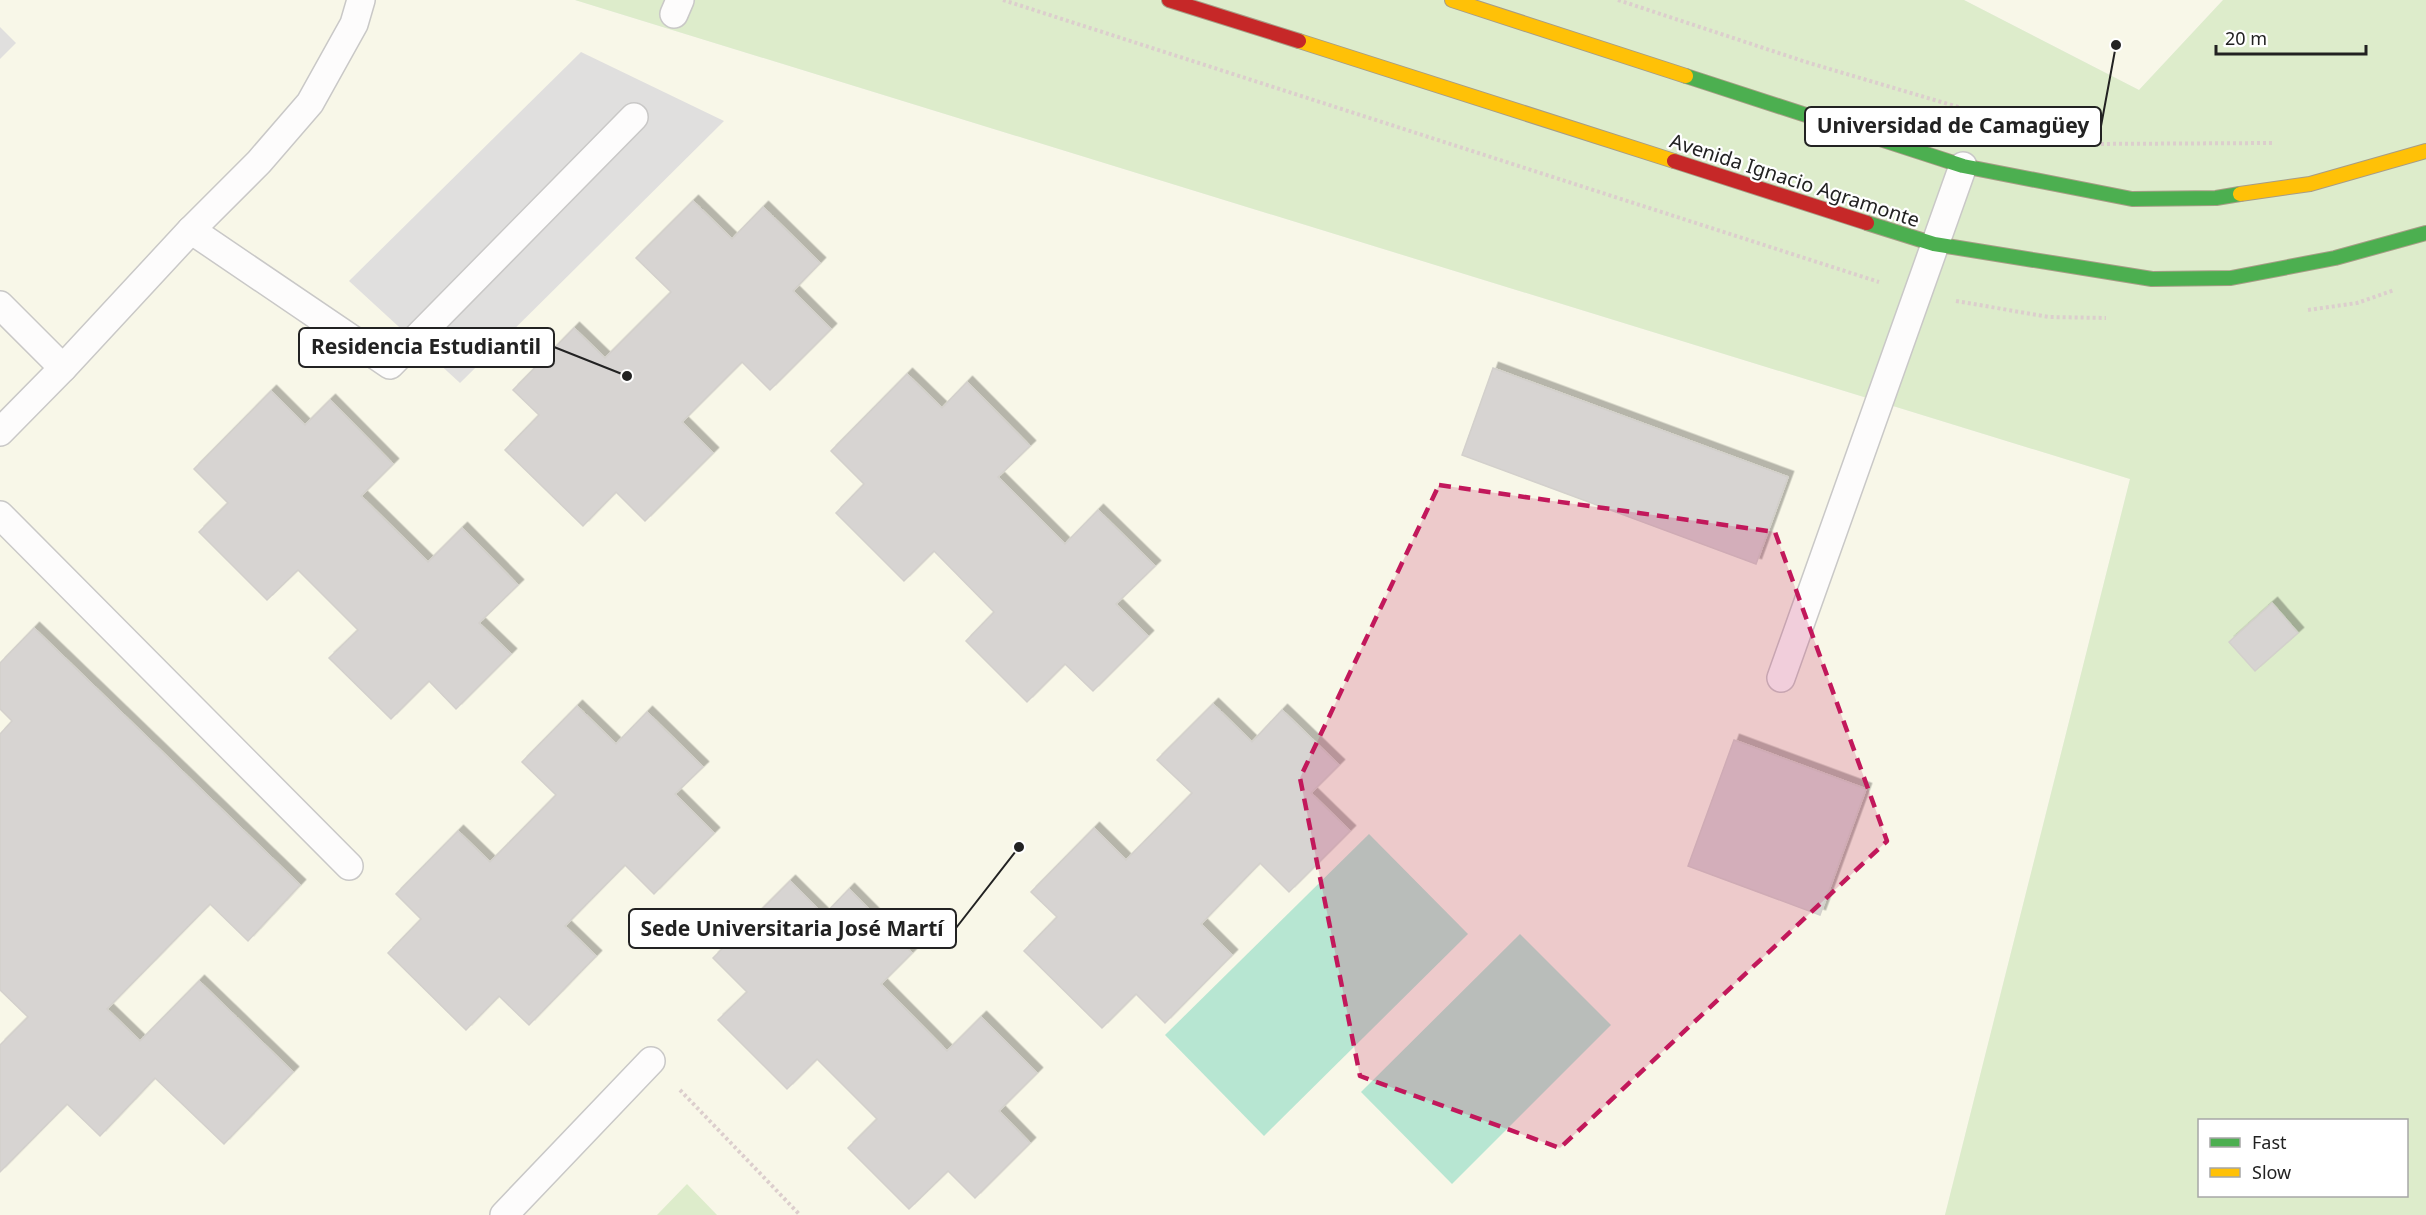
<svg xmlns="http://www.w3.org/2000/svg" width="2426" height="1215" font-family="'Noto Sans',sans-serif">
<style>
.education{fill:#f8f7e8}
.grass{fill:#ddeccb;fill-rule:evenodd}
.pitch{fill:#b7e6d2}
.parking{fill:#e0dfde}
.building{fill:#d7d4d2;stroke:#d3d0cc;stroke-width:1.5;filter:url(#shadow)}
.lines{fill:none;stroke-linecap:round;stroke-linejoin:round}
.lane-casing{stroke:#c9c8c7;stroke-width:30}
.fast-casing{stroke:#a79c86;stroke-width:16}
.slow-casing{stroke:#a79c86;stroke-width:16}
.jam-casing{stroke:#a79c86;stroke-width:16}
.path{stroke:#dccecd;stroke-width:4;stroke-dasharray:3 3;stroke-linecap:butt}
.lane{stroke:#fdfcfc;stroke-width:27}
.fast{stroke:#4caf50;stroke-width:14}
.slow{stroke:#ffc107;stroke-width:14}
.jam{stroke:#c62828;stroke-width:14}
.marked{fill:#c2185b;fill-opacity:0.2;stroke:#c2185b;stroke-width:4.5;stroke-dasharray:12 8;stroke-linejoin:round}
.labels{text-anchor:middle;dominant-baseline:central;stroke-width:4.5;stroke-linejoin:round;paint-order:stroke}
.street-label{font-size:20px;fill:#222;stroke:#fff}
.leader{fill:none;stroke:#222;stroke-width:2}
.callout-dot{fill:#222;stroke:#fff;stroke-width:2}
.callout{fill:#fff;stroke:#222;stroke-width:2}
.callout-label{font-size:21px;text-anchor:middle;font-weight:bold;fill:#222}
</style>
<defs>
<filter id="shadow"><feDropShadow dx="5.5" dy="-5.5" stdDeviation="0" flood-color="#0004"/></filter>
</defs>
<rect width="100%" height="100%" fill="#f0eeeb"/>
<g class="education">
<polygon points="0,0 575,0 2130,479 1945,1215 0,1215"/>
<polygon points="1964,0 2223,0 2139,90"/>
</g>
<g class="grass">
<path d="M575 0H1964L2139 90 2223 0H2426V1215H1945L2130 479ZM2200 1120H2406V1196H2200Z"/>
<polygon points="687,1184 717,1215 657,1215"/>
</g>
<g class="pitch">
<polygon points="1369,834 1468,934 1264,1136 1165,1035"/>
<polygon points="1520,934 1611,1025 1452,1184 1361,1092"/>
</g>
<g class="parking">
<polygon points="0,27 16,43 0,59"/>
<polygon points="581,52 724,121 460,383 349,281"/>
</g>
<g class="building">
<polygon points="693,201 732,239 763,207 820,263 793,291 831,329 770,390 742,362 682,422 713,453 645,521 616,492 583,526 505,450 539,415 513,390 574,328 605,358 671,292 636,258"/>
<polygon points="1493,368 1788,477 1756,564 1462,455"/>
<polygon points="907,374 942,408 967,382 1030,446 998,477 1065,544 1098,510 1155,566 1116,604 1148,636 1093,691 1065,664 1027,702 966,641 994,612 934,551 904,581 836,513 864,484 831,451"/>
<polygon points="271,391 305,425 330,400 393,464 361,496 428,562 462,528 518,585 479,623 511,654 456,709 429,681 391,719 329,658 358,630 298,570 267,600 199,532 228,503 194,469"/>
<polygon points="2272,603 2298,633 2255,671 2229,642"/>
<polygon points="34,628 300,885 248,941 210,904 107,1009 140,1041 199,981 293,1072 224,1144 155,1078 100,1136 67,1104 0,1172 0,1045 28,1017 0,990 0,734 12,721 0,709 0,663"/>
<polygon points="1213,704 1252,742 1282,710 1339,765 1311,793 1350,831 1289,892 1260,863 1201,924 1232,955 1165,1023 1136,994 1102,1028 1024,951 1057,917 1031,892 1094,828 1126,860 1192,793 1157,760"/>
<polygon points="577,706 616,744 647,712 703,767 675,794 714,833 654,894 625,865 565,926 596,956 529,1025 499,996 466,1030 388,953 421,919 396,894 458,831 490,862 556,795 522,762"/>
<polygon points="1734,740 1866,789 1820,915 1688,866"/>
<polygon points="790,881 824,915 849,889 912,953 881,984 947,1051 981,1017 1037,1073 999,1111 1030,1143 975,1198 948,1171 909,1209 848,1148 877,1119 817,1059 787,1089 718,1020 747,992 713,958"/>
</g>
<g class="lines">
<g class="lane-casing">
<g id="lane">
<polyline points="674,14 680,0"/>
<polyline points="191,230 390,365 634,117"/>
<polyline points="0,305 63,368"/>
<polyline points="0,432 63,368 191,230 259,162 310,103 354,24 361,0"/>
<polyline points="0,515 349,866"/>
<polyline points="1781,678 1963,166"/>
<polyline points="504,1215 651,1061"/>
</g>
</g>
<g class="fast-casing">
<g id="fast">
<polyline points="1686,76 1963,166 2132,199 2216,198 2240,194"/>
<polyline points="1867,223 1934,244 2152,279 2231,278 2335,258 2426,233"/>
</g>
</g>
<g class="slow-casing">
<g id="slow">
<polyline points="1452,0 1686,76"/>
<polyline points="1299,41 1674,161"/>
<polyline points="2240,194 2310,184 2426,151"/>
</g>
</g>
<g class="jam-casing">
<g id="jam">
<polyline points="1169,0 1299,41"/>
<polyline points="1674,161 1867,223"/>
</g>
</g>
<g class="path">
<polyline points="1003,0 1879,282"/>
<polyline points="1618,0 1806,62 2070,140"/>
<polyline points="2089,144 2274,143"/>
<polyline points="1956,301 2049,317 2106,318"/>
<polyline points="2308,310 2357,303 2394,290"/>
<polyline points="680,1090 800,1215"/>
</g>
<use href="#lane" class="lane"/>
<use href="#fast" class="fast"/>
<use href="#slow" class="slow"/>
<use href="#jam" class="jam"/>
</g>
<path class="marked" d="M1439 485 1775 532 1887 841 1560 1148 1360 1076 1300 778Z"/>
<g class="labels">
<g class="street-label">
<text transform="translate(1795 180) rotate(18)">Avenida Ignacio Agramonte</text>
</g>
</g>
<path class="leader" d="M2116 45L2101 126M627 376L554 347M1019 847L956 928"/>
<g class="callout-dot">
<circle cx="2116" cy="45" r="6"/>
<circle cx="627" cy="376" r="6"/>
<circle cx="1019" cy="847" r="6"/>
</g>
<g class="callout">
<rect x="1805" y="107" width="296" height="39" rx="6"/>
<rect x="299" y="328" width="255" height="39" rx="6"/>
<rect x="629" y="909" width="327" height="39" rx="6"/>
</g>
<g class="callout-label">
<text x="1953" y="133">Universidad de Camagüey</text>
<text x="426" y="354">Residencia Estudiantil</text>
<text x="792" y="936">Sede Universitaria José Martí</text>
</g>
<rect x="2198" y="1119" width="210" height="78" fill="#ffffff" stroke="#a7a7a7" stroke-width="1.5"/>
<rect x="2210" y="1138" width="30" height="9" fill="#4caf50" stroke="#a7a7a7" stroke-width="1.5"/>
<text x="2252" y="1149" font-size="18" fill="#222222">Fast</text>
<rect x="2210" y="1168" width="30" height="9" fill="#ffc107" stroke="#a7a7a7" stroke-width="1.5"/>
<text x="2252" y="1179" font-size="18" fill="#222222">Slow</text>
<path d="M2216 45v9h150v-9" fill="none" stroke="#222222" stroke-width="3"/>
<text x="2225" y="45" font-size="18" fill="#222222" stroke="#ffffff" stroke-width="4.5" paint-order="stroke">20 m</text>
</svg>
